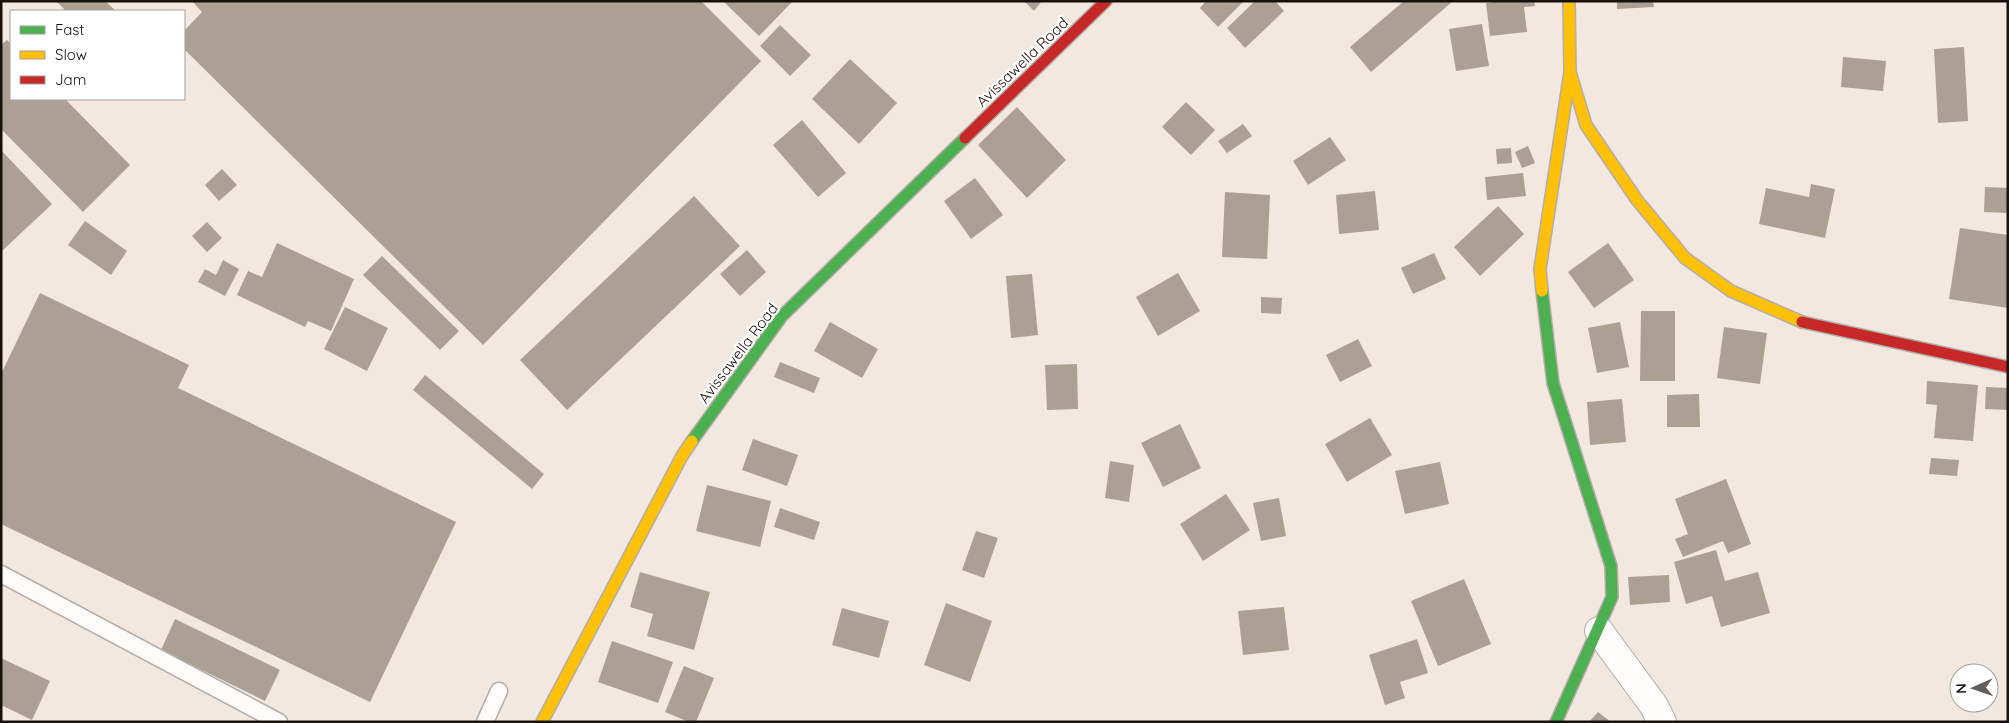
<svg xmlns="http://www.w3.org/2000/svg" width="2009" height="723" font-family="Quicksand,sans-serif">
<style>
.building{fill:#ac9f94}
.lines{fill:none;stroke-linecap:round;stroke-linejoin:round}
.lane-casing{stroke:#b4aca6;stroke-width:19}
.street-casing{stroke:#b4aca6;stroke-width:30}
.fast-casing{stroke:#b4aca6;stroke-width:14}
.slow-casing{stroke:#b4aca6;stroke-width:14}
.jam-casing{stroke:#b4aca6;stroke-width:14}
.lane{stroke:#fdfcfa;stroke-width:16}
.street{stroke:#fdfcfa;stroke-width:28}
.fast{stroke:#4caf50;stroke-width:11}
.slow{stroke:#ffc107;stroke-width:11}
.jam{stroke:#c62828;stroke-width:11}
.labels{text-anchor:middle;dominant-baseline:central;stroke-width:4.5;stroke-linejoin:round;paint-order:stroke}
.street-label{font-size:15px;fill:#17100b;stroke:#fff}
</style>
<rect width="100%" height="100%" fill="#f3e8e0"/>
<g class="building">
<polygon points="56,1 105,1 116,11 66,11"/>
<polygon points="192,1 701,1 761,61 483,345 184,49 184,31 202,12"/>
<polygon points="723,1 793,1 759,36"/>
<polygon points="1024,1 1042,1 1034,11"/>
<polygon points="1206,1 1244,1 1218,27 1200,8"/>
<polygon points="1255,1 1275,1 1284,11 1245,48 1227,28"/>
<polygon points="1404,1 1453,1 1371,72 1350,47"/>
<polygon points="1501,1 1534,1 1535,6 1524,7 1527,32 1490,36 1486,3"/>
<polygon points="1617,1 1653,1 1654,7 1617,9"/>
<polygon points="1482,24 1489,66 1456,71 1449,29"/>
<polygon points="780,25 811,55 790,76 760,46"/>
<polygon points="7,40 11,44 11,99 65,99 130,165 83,212 1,129 1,45"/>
<polygon points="1964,47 1968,121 1938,123 1934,49"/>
<polygon points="1843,57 1886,61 1883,91 1841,87"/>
<polygon points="850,59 897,103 859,144 812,99"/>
<polygon points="1186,102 1215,130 1191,155 1162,127"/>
<polygon points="1017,107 1066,160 1027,198 978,145"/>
<polygon points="802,120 846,173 818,197 773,145"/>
<polygon points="1243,124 1252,136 1227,153 1218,141"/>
<polygon points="1330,137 1346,160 1308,185 1293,161"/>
<polygon points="1528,146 1535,163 1522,168 1515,152"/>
<polygon points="1511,148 1512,163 1497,164 1496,149"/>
<polygon points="1,150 52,204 2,251 1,250"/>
<polygon points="222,169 237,185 219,201 205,185"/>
<polygon points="1523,173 1526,196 1487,200 1485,177"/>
<polygon points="975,178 1003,215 971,239 944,201"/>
<polygon points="1811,184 1835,189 1825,238 1759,224 1766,188 1809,197"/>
<polygon points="1985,187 2008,188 2008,213 1984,212"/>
<polygon points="1375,191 1379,230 1339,234 1336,195"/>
<polygon points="1225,192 1270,195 1267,259 1222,257"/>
<polygon points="694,196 740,246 567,410 520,360"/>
<polygon points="1498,206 1524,234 1480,276 1454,247"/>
<polygon points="85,221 127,251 111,275 68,245"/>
<polygon points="207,222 222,238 207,252 192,236"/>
<polygon points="1960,228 2008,235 2008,308 1949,299"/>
<polygon points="277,243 354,279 331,331 308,321 305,327 237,295 248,271 262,277"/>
<polygon points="1608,243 1634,280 1594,308 1568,272"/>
<polygon points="747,250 766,272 740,296 720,274"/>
<polygon points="1434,253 1446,279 1413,294 1401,268"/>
<polygon points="382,256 459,331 440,350 363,275"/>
<polygon points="223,260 239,269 225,296 198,282 205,269 216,275"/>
<polygon points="1178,273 1200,311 1158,336 1136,297"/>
<polygon points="1032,274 1038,335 1011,338 1006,276"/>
<polygon points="40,293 189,365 178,388 456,522 370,702 1,524 1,374"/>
<polygon points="1261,297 1282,298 1281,314 1261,313"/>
<polygon points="345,307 388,328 367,371 324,349"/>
<polygon points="1641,311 1675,311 1675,381 1640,381"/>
<polygon points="830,322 878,349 862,378 814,351"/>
<polygon points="1620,322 1629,367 1597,373 1588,328"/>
<polygon points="1724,327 1767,333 1760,384 1717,378"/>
<polygon points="1358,339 1372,366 1340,382 1326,355"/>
<polygon points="780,362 820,378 814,393 774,377"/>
<polygon points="1077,364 1078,409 1047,410 1045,365"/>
<polygon points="425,375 544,474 532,489 413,390"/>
<polygon points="1927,381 1978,385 1973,441 1934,438 1937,405 1926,404"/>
<polygon points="1986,387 2008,388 2008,410 1985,409"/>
<polygon points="1699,394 1700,427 1667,427 1667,395"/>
<polygon points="1622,399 1626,442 1590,445 1587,402"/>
<polygon points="1370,418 1392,455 1347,482 1325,444"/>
<polygon points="1180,424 1201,468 1163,487 1141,443"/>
<polygon points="753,439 798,455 787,486 742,470"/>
<polygon points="1931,458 1959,460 1957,476 1929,474"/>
<polygon points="1110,461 1134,465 1129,502 1105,498"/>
<polygon points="1440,462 1449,504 1405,514 1395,471"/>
<polygon points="1726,479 1751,544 1728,553 1723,541 1683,557 1675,539 1688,534 1675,499"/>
<polygon points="707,485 771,501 760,547 696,531"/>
<polygon points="1226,494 1250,530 1203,561 1180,524"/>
<polygon points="1279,498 1286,536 1261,541 1253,503"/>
<polygon points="780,508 820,522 814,540 774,527"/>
<polygon points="976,531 998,538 984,578 962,570"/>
<polygon points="1716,550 1725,581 1758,572 1770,613 1721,627 1712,596 1686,604 1674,562"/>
<polygon points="640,572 710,592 694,650 647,636 653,614 630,607"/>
<polygon points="1669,575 1670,602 1630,605 1628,577"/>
<polygon points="1464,579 1491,644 1438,666 1411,601"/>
<polygon points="946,603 992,621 970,682 924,665"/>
<polygon points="1284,607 1289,650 1243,655 1238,611"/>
<polygon points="842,608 889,621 879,658 832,645"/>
<polygon points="175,619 280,670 265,701 161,650"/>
<polygon points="1417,639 1428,673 1400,682 1405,698 1385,705 1369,655"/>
<polygon points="612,641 673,662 658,703 598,682"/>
<polygon points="1,658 50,681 32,720 1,705"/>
<polygon points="684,666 714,678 696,722 689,722 665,712"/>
<polygon points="1598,712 1611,722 1589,722"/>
</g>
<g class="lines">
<g class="lane-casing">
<g id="lane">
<polyline points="1,574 279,722"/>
<polyline points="485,722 499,691"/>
</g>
</g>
<g class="street-casing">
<polyline id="street" points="1599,631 1654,706 1662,722"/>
</g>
<g class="fast-casing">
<g id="fast">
<polyline points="1542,291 1553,383 1611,566 1612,597 1556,722"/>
<polyline points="692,441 782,316 965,138"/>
</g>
</g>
<g class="slow-casing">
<g id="slow">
<polyline points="1569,1 1570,72 1586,125 1637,200 1685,258 1731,291 1802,322"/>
<polyline points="1542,291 1540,269 1570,72"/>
<polyline points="542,722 682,456 692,441"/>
</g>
</g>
<g class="jam-casing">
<g id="jam">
<polyline points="965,138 1106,1"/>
<polyline points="1802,322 2008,367"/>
</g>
</g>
<use href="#lane" class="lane"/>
<use href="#street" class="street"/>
<use href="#fast" class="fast"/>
<use href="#slow" class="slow"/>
<use href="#jam" class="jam"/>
</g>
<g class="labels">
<g class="street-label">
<text transform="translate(1022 62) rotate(-44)">Avissawella Road</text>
<text transform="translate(738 353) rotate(-53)">Avissawella Road</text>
</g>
</g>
<rect width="2009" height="723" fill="none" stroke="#17100b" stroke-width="5"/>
<rect x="10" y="10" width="175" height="90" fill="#ffffff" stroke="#a29f9d"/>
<rect x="20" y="26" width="25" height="8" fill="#4caf50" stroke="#a29f9d"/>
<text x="55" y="35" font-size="15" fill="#17100b">Fast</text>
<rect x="20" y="51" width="25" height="8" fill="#ffc107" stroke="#a29f9d"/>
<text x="55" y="60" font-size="15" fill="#17100b">Slow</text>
<rect x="20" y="76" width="25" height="8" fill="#c62828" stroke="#a29f9d"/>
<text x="55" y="85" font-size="15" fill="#17100b">Jam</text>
<g transform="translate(1974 688) rotate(268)"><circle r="24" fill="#ffffff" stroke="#a29f9d"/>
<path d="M0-4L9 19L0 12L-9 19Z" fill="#645c56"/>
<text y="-8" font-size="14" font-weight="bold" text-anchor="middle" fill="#17100b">N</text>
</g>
</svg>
